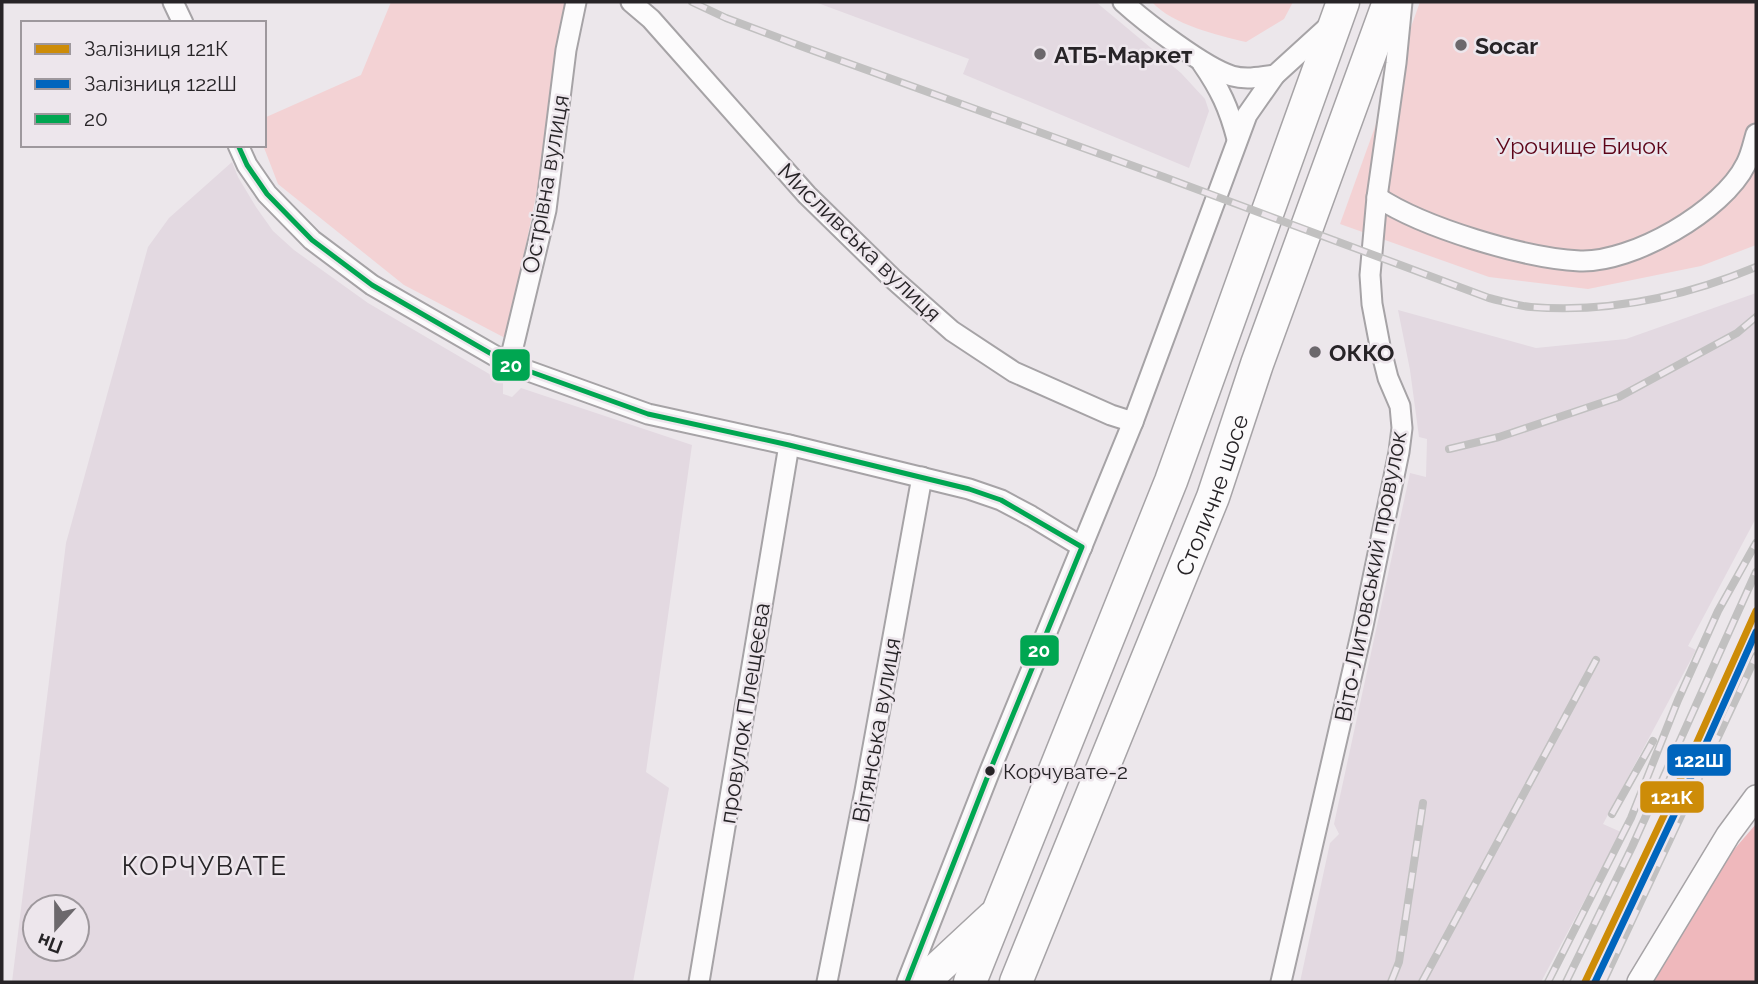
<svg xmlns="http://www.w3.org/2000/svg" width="1758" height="984" font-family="Raleway,sans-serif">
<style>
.built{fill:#e3d9e1;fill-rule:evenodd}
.green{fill:#f3d2d4}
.forest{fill:#efb8bc}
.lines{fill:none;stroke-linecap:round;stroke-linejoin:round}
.minor-casing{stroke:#a6a3a6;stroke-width:23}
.tertiary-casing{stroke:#a6a3a6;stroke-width:26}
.trunk-casing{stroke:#a6a3a6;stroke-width:35}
.minor{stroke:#fcfbfc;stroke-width:19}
.tertiary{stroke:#fcfbfc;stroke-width:23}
.trunk{stroke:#fcfbfc;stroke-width:32}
.rail-casing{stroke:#c1c0c0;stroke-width:8}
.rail{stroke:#ede6ec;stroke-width:5;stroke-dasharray:16;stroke-linecap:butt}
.bus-1-casing{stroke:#ede6ec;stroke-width:10}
.bus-1{stroke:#00a651;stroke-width:5}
.rail-1-casing{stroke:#ede6ec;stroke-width:12}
.rail-2-casing{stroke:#ede6ec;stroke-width:12}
.rail-1{stroke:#cd8c08;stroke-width:7}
.rail-2{stroke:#0065bd;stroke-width:7}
.poi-dot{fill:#6c686c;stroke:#ede6ec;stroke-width:2.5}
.bus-dot{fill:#272427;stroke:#ede6ec;stroke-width:2.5}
.labels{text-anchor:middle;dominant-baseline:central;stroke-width:5;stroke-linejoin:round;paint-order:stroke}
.bus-label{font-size:21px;fill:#272427;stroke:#ede6ec;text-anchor:start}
.poi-label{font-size:23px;font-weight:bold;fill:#272427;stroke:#ede6ec;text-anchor:start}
.park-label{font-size:23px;fill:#5d0418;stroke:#ede6ec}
.street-label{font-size:23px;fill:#272427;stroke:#ede6ec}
.quarter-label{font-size:26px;letter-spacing:2px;fill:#272427;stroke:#ede6ec}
.line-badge{stroke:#ede6ec;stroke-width:2.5}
.badge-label{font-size:19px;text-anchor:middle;font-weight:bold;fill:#fff}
</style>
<rect width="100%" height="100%" fill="#ece7eb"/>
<g class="built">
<polygon points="815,2 1096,2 1181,73 1205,99 1209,111 1189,168 963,74 969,59"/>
<path d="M232 162 238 177 256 207 273 231 294 250 368 303 503 382V394L512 397 521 388 692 445 646 772 669 788 633 982H12L66 543 148 247 169 218ZM35 907H77V949H35Z"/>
<polygon points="1756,293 1756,518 1688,646 1696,650 1603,824 1621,832 1541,982 1300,982 1330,843 1339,834 1334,824 1410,473 1426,477 1427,439 1419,437 1410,370 1398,310 1536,348 1626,339"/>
</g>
<g class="green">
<polygon points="391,2 575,2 507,339 404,285 278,184 263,145 264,118 361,75"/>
<path d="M1152 2H1293L1284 19 1246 42C1217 35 1173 25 1152 2Z"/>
<polygon points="1420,2 1756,2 1756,245 1701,266 1588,289 1489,277 1340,224"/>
</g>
<polygon class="forest" points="1756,824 1756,982 1651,982 1707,881"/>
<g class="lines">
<g class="minor-casing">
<g id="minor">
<polyline points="173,2 183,23"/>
<polyline points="631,2 651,19 807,195 892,278 952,331 1014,372 1111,415 1133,422"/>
<path d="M1123 2C1145 22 1205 68 1232 76 1246 80 1261 77 1275 75"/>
<path d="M1202 63C1220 89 1229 108 1237 139"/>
<polyline points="238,145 247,165 267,194 312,240 372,285 509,364 648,414 789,445 969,489 1001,500 1031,516 1082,547"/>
<path d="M1377 197C1424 228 1524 258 1580 261 1632 263 1723 211 1746 164 1751 155 1753 144 1756 134"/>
<polyline points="509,364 546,210 566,50 576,2"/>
<polyline points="699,982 789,445"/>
<polyline points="827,982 865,791 922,477"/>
<polyline points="907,982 989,773 1133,422 1247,115 1275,75 1331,24"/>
<polyline points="1281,982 1363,626 1399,452 1402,428 1400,406 1388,378 1380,346 1372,304 1370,275 1377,197 1396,63 1402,2"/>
</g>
</g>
<g class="tertiary-casing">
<polyline id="tertiary" points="1639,982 1728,835 1756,797"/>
</g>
<g class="trunk-casing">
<g id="trunk">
<polyline points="923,982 993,917"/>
<polyline points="970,982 1171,481 1343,2"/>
<path id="s1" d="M1016 982 1213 497 1257 364 1389 2"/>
</g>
</g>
<use href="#minor" class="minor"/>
<use href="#tertiary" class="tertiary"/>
<use href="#trunk" class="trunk"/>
<g class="rail-casing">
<g id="rail">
<path d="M692 2 726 18 806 48 1164 177 1489 298C1502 301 1517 306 1531 307 1609 313 1684 297 1756 267"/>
<polyline points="1449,449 1499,437 1619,397 1737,333 1756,317"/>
<polyline points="1612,814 1653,741"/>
<polyline points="1391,982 1399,962 1423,803"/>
<polyline points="1422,982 1596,660"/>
<polyline points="1548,982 1631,818 1678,700 1718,611 1756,543"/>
<polyline points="1566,982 1632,847 1756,572"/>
<polyline points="1603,982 1756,656"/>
</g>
</g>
<use href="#rail" class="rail"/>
<g class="bus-1-casing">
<polyline id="bus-1" points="238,145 247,165 267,194 312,240 372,285 509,364 648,414 789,445 969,489 1001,500 1082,547 989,773 907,982"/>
</g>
<use href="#bus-1" class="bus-1"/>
<g class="rail-1-casing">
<polyline id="rail-1" points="1585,982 1666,811 1756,611"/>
</g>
<g class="rail-2-casing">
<polyline id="rail-2" points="1595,982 1674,815 1756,632"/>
</g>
<use href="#rail-1" class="rail-1"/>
<use href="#rail-2" class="rail-2"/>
</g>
<g class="poi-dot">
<circle cx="1461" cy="45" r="7"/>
<circle cx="1040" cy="54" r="7"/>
<circle cx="1315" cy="352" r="7"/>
</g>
<circle class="bus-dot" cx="990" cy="771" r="6"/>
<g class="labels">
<g class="bus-label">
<text x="1003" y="771">Корчувате-2</text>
</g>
<g class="poi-label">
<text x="1475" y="45">Socar</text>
<text x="1054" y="54">АТБ-Маркет</text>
<text x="1329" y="352">ОККО</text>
</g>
<g class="park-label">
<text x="1582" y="145">Урочище Бичок</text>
</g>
<g class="street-label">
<text transform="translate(545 184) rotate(-80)">Острівна вулиця</text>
<text transform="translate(860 242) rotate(44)">Мисливська вулиця</text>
<text stroke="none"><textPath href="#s1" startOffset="525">Столичне шосе</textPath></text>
<text transform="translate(1370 576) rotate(-79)">Віто-Литовський провулок</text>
<text transform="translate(744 713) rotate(-81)">провулок Плещеєва</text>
<text transform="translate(876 730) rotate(-80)">Вітянська вулиця</text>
</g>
<g class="quarter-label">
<text x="205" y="866">КОРЧУВАТЕ</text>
</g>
</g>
<g class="line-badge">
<rect x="491" y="348" width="40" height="34" rx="7" fill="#00a651"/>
<rect x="1019" y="634" width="41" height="33" rx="7" fill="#00a651"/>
<rect x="1666" y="743" width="66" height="34" rx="7" fill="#0065bd"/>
<rect x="1639" y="780" width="66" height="34" rx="7" fill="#cd8c08"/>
</g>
<g class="badge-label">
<text x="511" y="372">20</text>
<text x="1039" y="657">20</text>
<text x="1699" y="767">122Ш</text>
<text x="1672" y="804">121К</text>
</g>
<rect width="1758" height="984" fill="none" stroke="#272427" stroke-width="7"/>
<rect x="21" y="21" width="245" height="126" fill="#ede6ec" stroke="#9e989d" stroke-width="2"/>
<rect x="35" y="44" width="35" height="10" fill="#cd8c08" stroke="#9e989d" stroke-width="2"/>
<text x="84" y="56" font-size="21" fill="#272427">Залізниця 121К</text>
<rect x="35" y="79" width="35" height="10" fill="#0065bd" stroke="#9e989d" stroke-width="2"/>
<text x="84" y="91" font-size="21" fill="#272427">Залізниця 122Ш</text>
<rect x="35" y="114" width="35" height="10" fill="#00a651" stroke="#9e989d" stroke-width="2"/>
<text x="84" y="126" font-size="21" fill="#272427">20</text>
<g transform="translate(56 928) rotate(201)"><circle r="33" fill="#ede6ec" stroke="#9e989d" stroke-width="2"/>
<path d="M0-5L12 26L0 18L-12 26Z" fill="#6c686c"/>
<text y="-10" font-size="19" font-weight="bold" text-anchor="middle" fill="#272427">Пн</text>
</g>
</svg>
